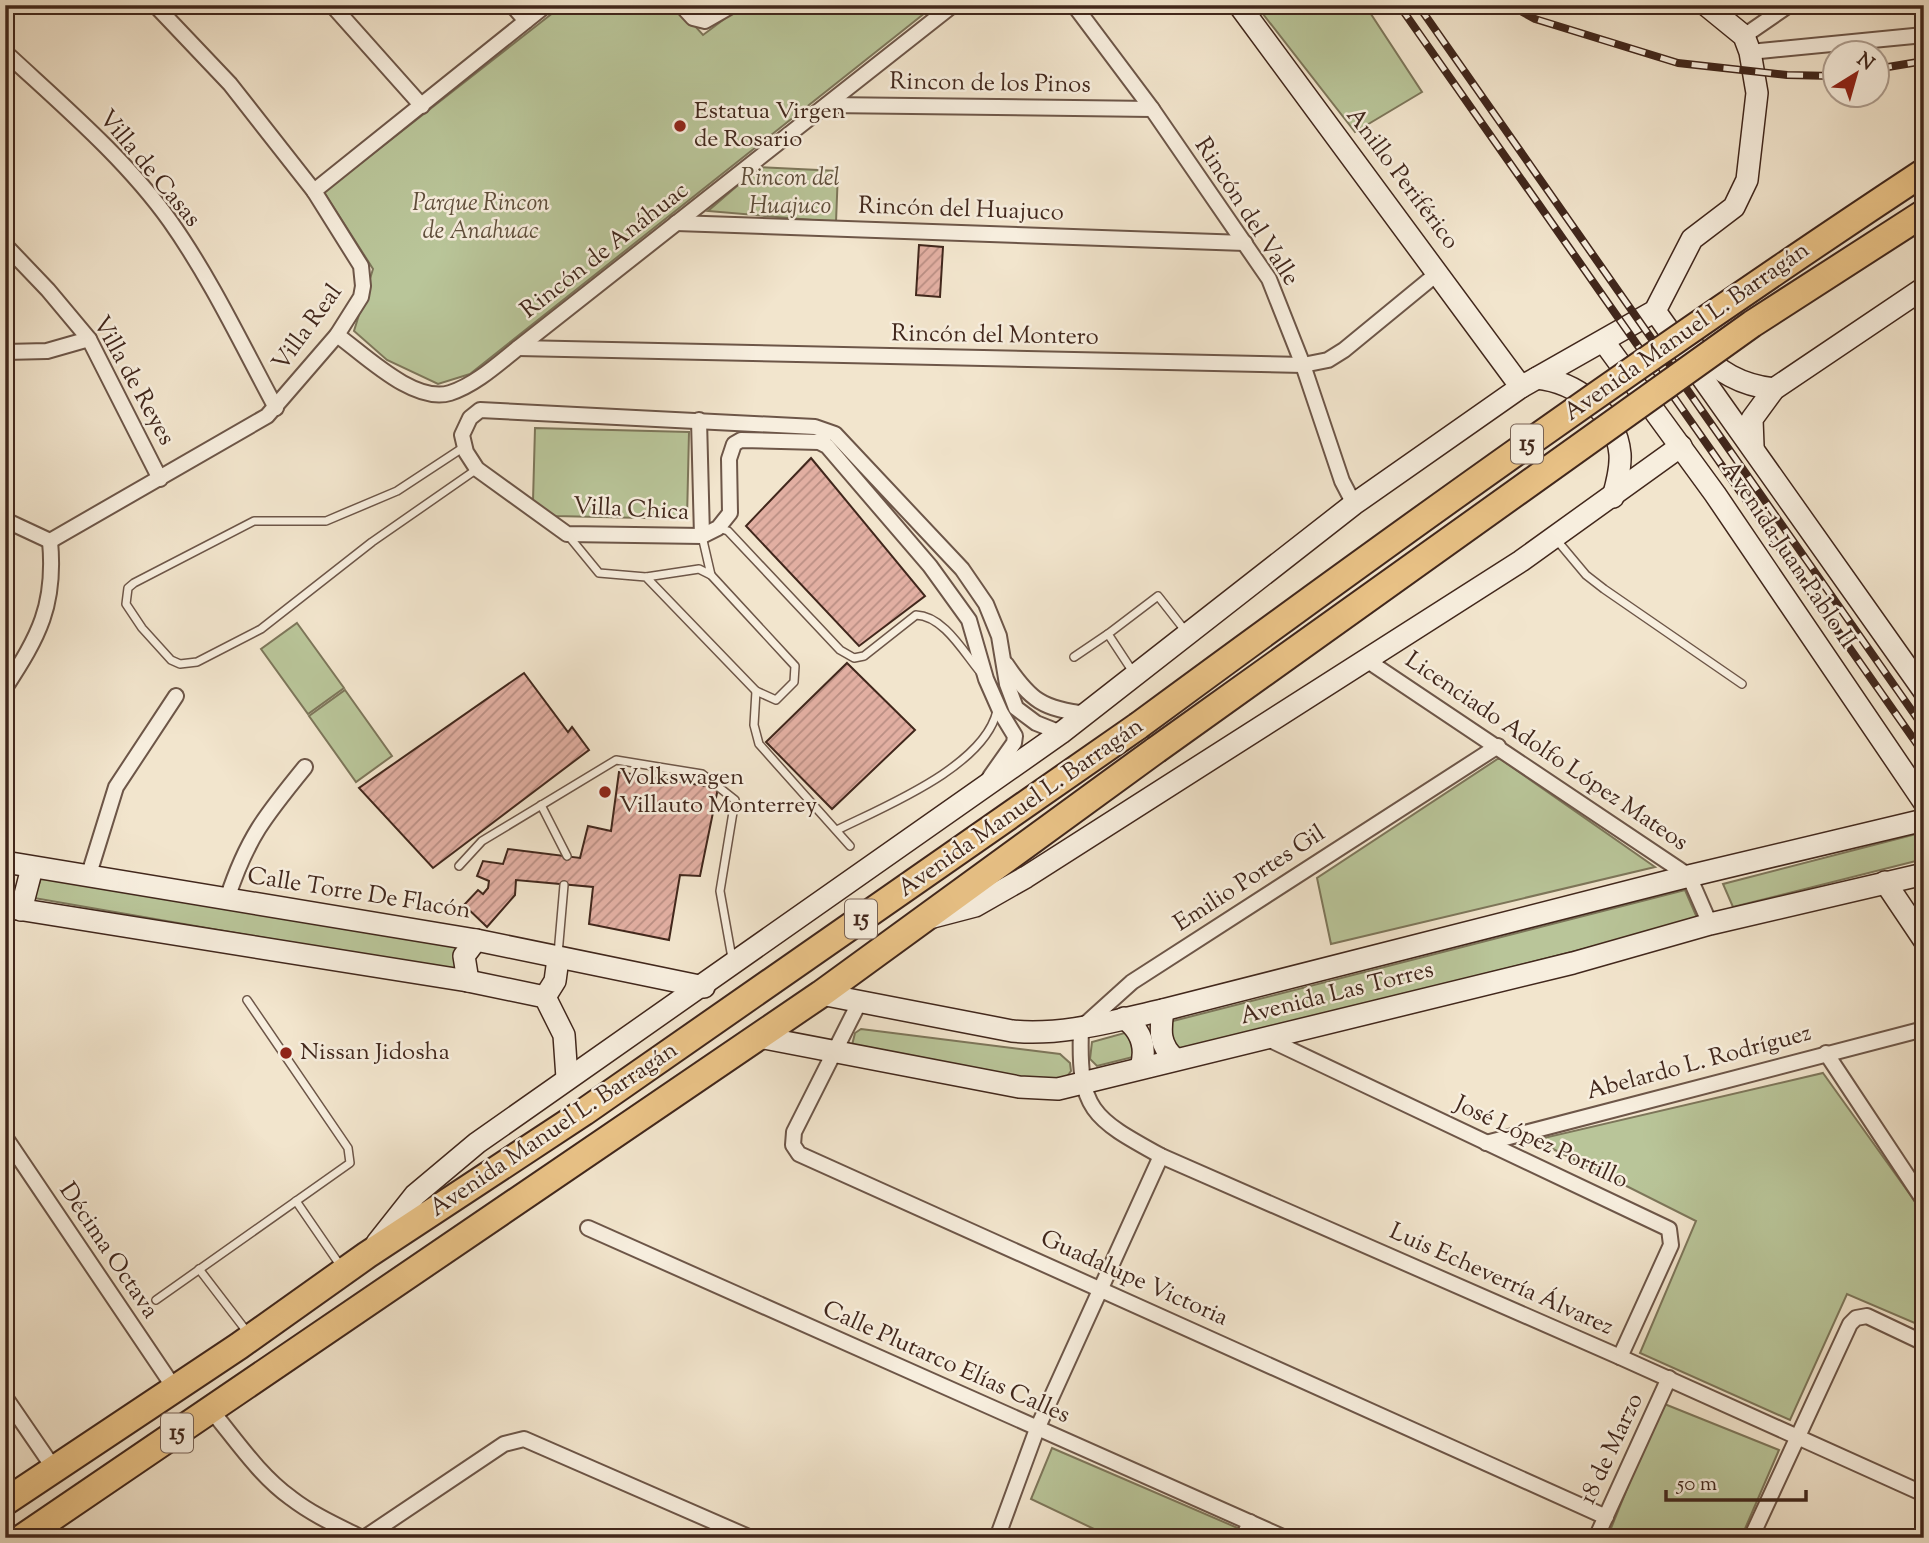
<svg xmlns="http://www.w3.org/2000/svg" width="1929" height="1543" font-family="'Sorts Mill Goudy',serif">
<style>
.park{fill:#b9c599;stroke:#7d765a;stroke-width:2}
.building{fill:url(#building-hatch);stroke:#41271c;stroke-width:2}
.lines{fill:none;stroke-linecap:round;stroke-linejoin:round}
.lane-casing{stroke:#6d5648;stroke-width:10}
.street-casing{stroke:#6d5648;stroke-width:18}
.secondary-casing{stroke:#41271c;stroke-width:24}
.highway-casing{stroke:#41271c;stroke-width:30}
.lane{stroke:#f7eede;stroke-width:7}
.street{stroke:#f7eede;stroke-width:14}
.secondary{stroke:#f7eede;stroke-width:21}
.highway{stroke:#e9c286;stroke-width:26}
.rail-casing{stroke:#41271c;stroke-width:8}
.rail{stroke:#f7eede;stroke-width:5;stroke-dasharray:16;stroke-linecap:butt}
.highway-bridge-casing{stroke:#41271c;stroke-width:30;stroke-linecap:butt}
.highway-bridge{stroke:#e9c286;stroke-width:26}
.poi-dot{fill:#8f2418;stroke:#f7eede;stroke-width:2.5}
.labels{text-anchor:middle;dominant-baseline:central;stroke-width:5;stroke-linejoin:round;paint-order:stroke}
.shield{fill:#f7eede;stroke:#786356;stroke-width:2}
.shield-label{font-size:23px;font-weight:bold;fill:#41271c}
.street-label{font-size:24px;fill:#41271c;stroke:#f7eede}
.poi-label{font-size:24px;fill:#41271c;stroke:#f7eede;text-anchor:start}
.park-label{font-size:24px;font-style:italic;fill:#5f4e3b;stroke:#f7eede}
</style>
<defs>
<pattern id="building-hatch" width="6" height="6" patternUnits="userSpaceOnUse" patternTransform="scale(1.75)"><rect width="6" height="6" fill="#e2afa2"/><path d="M-1 1l2-2M0 6l6-6M5 7l2-2" fill="none" stroke="#b98e83"/></pattern>
</defs>
<rect width="100%" height="100%" fill="#f2e5cd"/>
<filter id="stains"><feTurbulence type="fractalNoise" baseFrequency=".00286" numOctaves="4"/><feColorMatrix values="0 0 0 0 .2 0 0 0 0 .09 0 0 0 0 .02 0 0 0 .5 -.17"/></filter>
<radialGradient id="worn" r=".72"><stop offset=".6" stop-color="#630" stop-opacity="0"/><stop offset="1" stop-color="#630" stop-opacity=".3"/></radialGradient>
<g class="park">
<polygon points="563,5 676,5 703,35 743,5 935,5 470,374 438,384 387,360 354,331 373,269 324,192"/>
<polygon points="1256,5 1365,5 1422,92 1355,132"/>
<polygon points="759,167 838,171 836,222 708,211"/>
<polygon points="535,428 689,432 687,519 555,516 533,501"/>
<polygon points="297,623 344,688 308,714 261,649"/>
<polygon points="345,690 392,756 356,782 309,716"/>
<polygon points="1499,758 1655,867 1331,944 1317,878"/>
<polygon points="1924,832 1924,859 1733,907 1723,884"/>
<polygon points="43,873 461,946 456,971 34,898"/>
<polygon points="1685,890 1698,920 1183,1050 1172,1045 1169,1025 1173,1021"/>
<polygon points="861,1029 1060,1054 1070,1063 1071,1071 1065,1079 1033,1083 852,1045 855,1033"/>
<polygon points="1128,1032 1134,1038 1133,1057 1097,1066 1090,1059 1092,1042"/>
<polygon points="1823,1073 1924,1214 1924,1327 1847,1294 1790,1420 1640,1353 1696,1221 1535,1140"/>
<polygon points="1662,1403 1779,1450 1741,1538 1607,1538"/>
<polygon points="1052,1448 1240,1529 1234,1538 1113,1538 1031,1499"/>
</g>
<g class="building">
<polygon points="919,245 943,247 940,297 916,295"/>
<polygon points="811,458 925,596 859,646 746,526"/>
<polygon points="847,663 915,730 832,809 766,742"/>
<polygon points="524,673 568,732 572,727 589,750 433,868 359,788"/>
<polygon points="619,772 718,788 700,876 680,875 669,940 589,924 593,887 516,880 515,895 487,927 464,905 478,890 483,894 488,888 489,881 477,876 483,861 503,864 508,849 580,858 588,826 611,831"/>
</g>
<g class="lines">
<g class="lane-casing">
<g id="lane">
<polyline points="464,447 397,491 326,521 254,521 134,583 128,588 126,604 142,628 171,660 180,664 197,662 261,629 372,542 477,469"/>
<path d="M719 528 728 531 840 650 854 658 864 656 916 615C944 616 964 653 981 673"/>
<polyline points="567,534 599,573 646,577 699,569 711,575 795,666 794,682 776,700 756,691 646,577"/>
<polyline points="702,536 711,575"/>
<polyline points="1555,538 1586,575 1604,589 1742,684"/>
<polyline points="1074,657 1108,634"/>
<polyline points="1133,672 1108,634 1158,596 1187,633"/>
<polyline points="756,691 754,725 759,744 850,846"/>
<polyline points="541,805 567,856"/>
<path d="M837 830C883 807 984 767 997 711"/>
<polyline points="459,866 482,841 616,760 702,774 735,800 720,891 732,958"/>
<polyline points="558,954 564,885"/>
<polyline points="296,1201 342,1268"/>
<polyline points="199,1269 248,1333"/>
<polyline points="156,1300 350,1163 348,1148 247,1000"/>
</g>
</g>
<g class="street-casing">
<g id="street">
<polyline points="332,5 422,106"/>
<polyline points="512,5 526,21"/>
<polyline points="681,5 693,18 705,21 733,5"/>
<polyline points="1074,5 1152,109 1269,279 1303,365 1342,481 1354,504"/>
<polyline points="1744,36 1789,5"/>
<path d="M5 52C62 105 125 158 170 221 211 279 242 345 276 408"/>
<polyline points="1750,52 1924,35"/>
<polyline points="827,105 1152,109"/>
<polyline points="314,191 546,5"/>
<polyline points="676,223 1245,243"/>
<polyline points="5,245 48,290 89,339 160,479"/>
<path d="M337 335C365 355 414 404 450 393 475 385 498 364 518 348L953 5"/>
<polyline points="518,348 1303,365 1328,360 1344,350 1439,272"/>
<polyline points="5,352 47,351 89,339"/>
<polyline points="699,420 702,536"/>
<polyline points="5,520 50,541"/>
<polyline points="50,541 267,416 337,335 361,297 363,286 361,266 314,191 230,84 155,5"/>
<polyline points="1368,661 1689,876 1710,924"/>
<path d="M1006 664C1031 701 1043 709 1087 714"/>
<path d="M5 688C39 636 56 605 50 541"/>
<path d="M1498 746 1132 982 1081 1028C1078 1110 1092 1118 1161 1156L1620 1357 1924 1494"/>
<polyline points="990,777 1014,743 1015,736 1001,713 986,679 969,620 930,566 827,446 819,442 741,440 734,444 729,459 730,513 718,528 702,536 567,534 477,469 466,452 462,435 470,418 480,410 815,427 835,434 962,569 986,604 999,636 1007,684 1016,708 1036,723 1061,733"/>
<polyline points="89,874 116,787 176,696"/>
<path d="M227 899C247 838 265 816 305 767"/>
<polyline points="860,1001 794,1132 793,1145 799,1154 1606,1517"/>
<polyline points="1266,1038 1669,1229 1671,1245 1620,1357"/>
<polyline points="1826,1053 1924,1201"/>
<polyline points="5,1137 175,1389"/>
<polyline points="1486,1143 1924,1029"/>
<polyline points="588,1228 1285,1538"/>
<polyline points="5,1397 55,1470"/>
<path d="M211 1410C236 1440 259 1475 291 1498 313 1515 338 1526 362 1538"/>
<polyline points="364,1538 504,1444 524,1439 751,1538"/>
<polyline points="997,1538 1037,1429 1161,1156"/>
<polyline points="1243,1538 1250,1522"/>
<polyline points="1596,1538 1669,1378"/>
<polyline points="1751,1538 1850,1324 1856,1318 1867,1316 1924,1343"/>
</g>
</g>
<g class="secondary-casing">
<g id="secondary">
<polyline points="1239,5 1521,387"/>
<polyline points="1655,311 1924,691"/>
<polyline points="1604,342 1715,494 1924,802"/>
<path d="M1695 348C1719 372 1740 385 1774 389"/>
<path d="M1537 378C1575 382 1616 411 1620 454 1621 468 1617 483 1613 497"/>
<polyline points="1753,446 1752,419 1774,389 1924,288"/>
<polyline points="5,862 476,940 704,987"/>
<polyline points="1885,882 1924,940"/>
<polyline points="5,907 468,981 545,997 564,1035 567,1078"/>
<polyline points="21,910 32,868"/>
<polyline points="933,917 975,906 1026,877 1521,561 1681,446"/>
<polyline points="468,981 464,956 476,940"/>
<path d="M821 994 1012 1031C1063 1036 1113 1021 1163 1010L1689 876 1924 820"/>
<polyline points="545,997 555,981 558,959"/>
<path d="M1163 1010C1160 1031 1159 1045 1175 1059"/>
<path d="M1124 1018C1141 1030 1147 1047 1141 1067"/>
<polyline points="759,1037 1019,1087 1058,1089 1573,963 1710,924 1924,874"/>
<polyline points="377,1243 415,1195 477,1143 1061,733 1354,504 1521,387 1655,311 1692,239 1734,207 1747,180 1757,93 1750,52 1744,36 1706,5"/>
</g>
</g>
<g class="highway-casing">
<g id="highway">
<polyline points="5,1502 239,1346 367,1255 584,1112 1138,726"/>
<polyline points="22,1538 821,994 1156,750"/>
</g>
</g>
<use href="#lane" class="lane"/>
<use href="#street" class="street"/>
<use href="#secondary" class="secondary"/>
<use href="#highway" class="highway"/>
<g class="rail-casing">
<g id="rail">
<polyline points="1399,5 1924,754"/>
<polyline points="1418,5 1924,728"/>
<polyline points="1510,5 1535,19 1678,63 1787,75 1834,76"/>
<polyline points="1876,69 1924,61"/>
</g>
</g>
<use href="#rail" class="rail"/>
<g class="highway-bridge-casing">
<g id="highway-bridge">
<path d="M1138 726C1396 536 1656 349 1924 172"/>
<polyline points="1156,750 1752,324 1924,213"/>
</g>
</g>
<use href="#highway-bridge" class="highway-bridge"/>
</g>
<g class="poi-dot">
<circle cx="680" cy="126" r="7"/>
<circle cx="605" cy="792" r="7"/>
<circle cx="286" cy="1053" r="7"/>
</g>
<g class="labels">
<g class="shield">
<rect x="1511" y="424.5" width="32" height="39" rx="5"/>
<rect x="845" y="899.5" width="32" height="39" rx="5"/>
<rect x="161" y="1413.5" width="32" height="39" rx="5"/>
</g>
<g class="shield-label">
<text x="1527" y="444">15</text>
<text x="861" y="919">15</text>
<text x="177" y="1433">15</text>
</g>
<g class="street-label">
<text transform="translate(990 84) rotate(1)">Rincon de los Pinos</text>
<text transform="translate(149 169) rotate(50)">Villa de Casas</text>
<text transform="translate(1402 179) rotate(53)">Anillo Periférico</text>
<text transform="translate(961 210) rotate(2)">Rincón del Huajuco</text>
<text transform="translate(1246 212) rotate(57)">Rincón del Valle</text>
<text transform="translate(605 251) rotate(-38)">Rincón de Anáhuac</text>
<text transform="translate(308 328) rotate(-54)">Villa Real</text>
<text transform="translate(1687 332) rotate(-35)">Avenida Manuel L. Barragán</text>
<text transform="translate(995 336) rotate(1)">Rincón del Montero</text>
<text transform="translate(133 381) rotate(61)">Villa de Reyes</text>
<text transform="translate(631 510) rotate(3)">Villa Chica</text>
<text transform="translate(1788 555) rotate(56)">Avenida Juan Pablo II</text>
<text transform="translate(1546 752) rotate(34)">Licenciado Adolfo López Mateos</text>
<text transform="translate(1021 808) rotate(-35)">Avenida Manuel L. Barragán</text>
<text transform="translate(1250 879) rotate(-33)">Emilio Portes Gil</text>
<text transform="translate(359 894) rotate(9)">Calle Torre De Flacón</text>
<text transform="translate(1337 994) rotate(-14)">Avenida Las Torres</text>
<text transform="translate(1699 1063) rotate(-15)">Abelardo L. Rodríguez</text>
<text transform="translate(554 1130) rotate(-34)">Avenida Manuel L. Barragán</text>
<text transform="translate(1541 1143) rotate(25)">José López Portillo</text>
<text transform="translate(108 1251) rotate(56)">Décima Octava</text>
<text transform="translate(1134 1279) rotate(24)">Guadalupe Victoria</text>
<text transform="translate(1501 1280) rotate(24)">Luis Echeverría Álvarez</text>
<text transform="translate(946 1363) rotate(24)">Calle Plutarco Elías Calles</text>
<text transform="translate(1612 1449) rotate(-65)">18 de Marzo</text>
</g>
<g class="poi-label">
<text x="694" y="112">Estatua Virgen<tspan x="694" dy="28">de Rosario</tspan></text>
<text x="619" y="778">Volkswagen<tspan x="619" dy="28">Villauto Monterrey</tspan></text>
<text x="300" y="1053">Nissan Jidosha</text>
</g>
<g class="park-label">
<text x="790" y="179">Rincon del<tspan x="790" dy="28">Huajuco</tspan></text>
<text x="481" y="204">Parque Rincon<tspan x="481" dy="28">de Anahuac</tspan></text>
</g>
</g>
<rect width="1929" height="1543" fill="none" stroke="#f2e5cd" stroke-width="28"/>
<rect x="7" y="7" width="1915" height="1529" fill="none" stroke="#41271c" stroke-width="3.5"/>
<rect x="14" y="14" width="1901" height="1515" fill="none" stroke="#41271c" stroke-width="2"/>
<g transform="translate(1856 74) rotate(37)"><circle r="33" fill="#f7eede" stroke="#ae9e90" stroke-width="2"/>
<path d="M0-5L12 26L0 18L-12 26Z" fill="#8f2418"/>
<text y="-10" font-size="19" font-weight="bold" text-anchor="middle" fill="#41271c">N</text>
</g>
<path d="M1666 1490v10h140v-10" fill="none" stroke="#41271c" stroke-width="3.5"/>
<text x="1677" y="1490" font-size="21" fill="#41271c" stroke="#f7eede" stroke-width="5" paint-order="stroke">50 m</text>
<rect width="100%" height="100%" filter="url(#stains)"/>
<rect width="100%" height="100%" fill="url(#worn)"/>
</svg>
